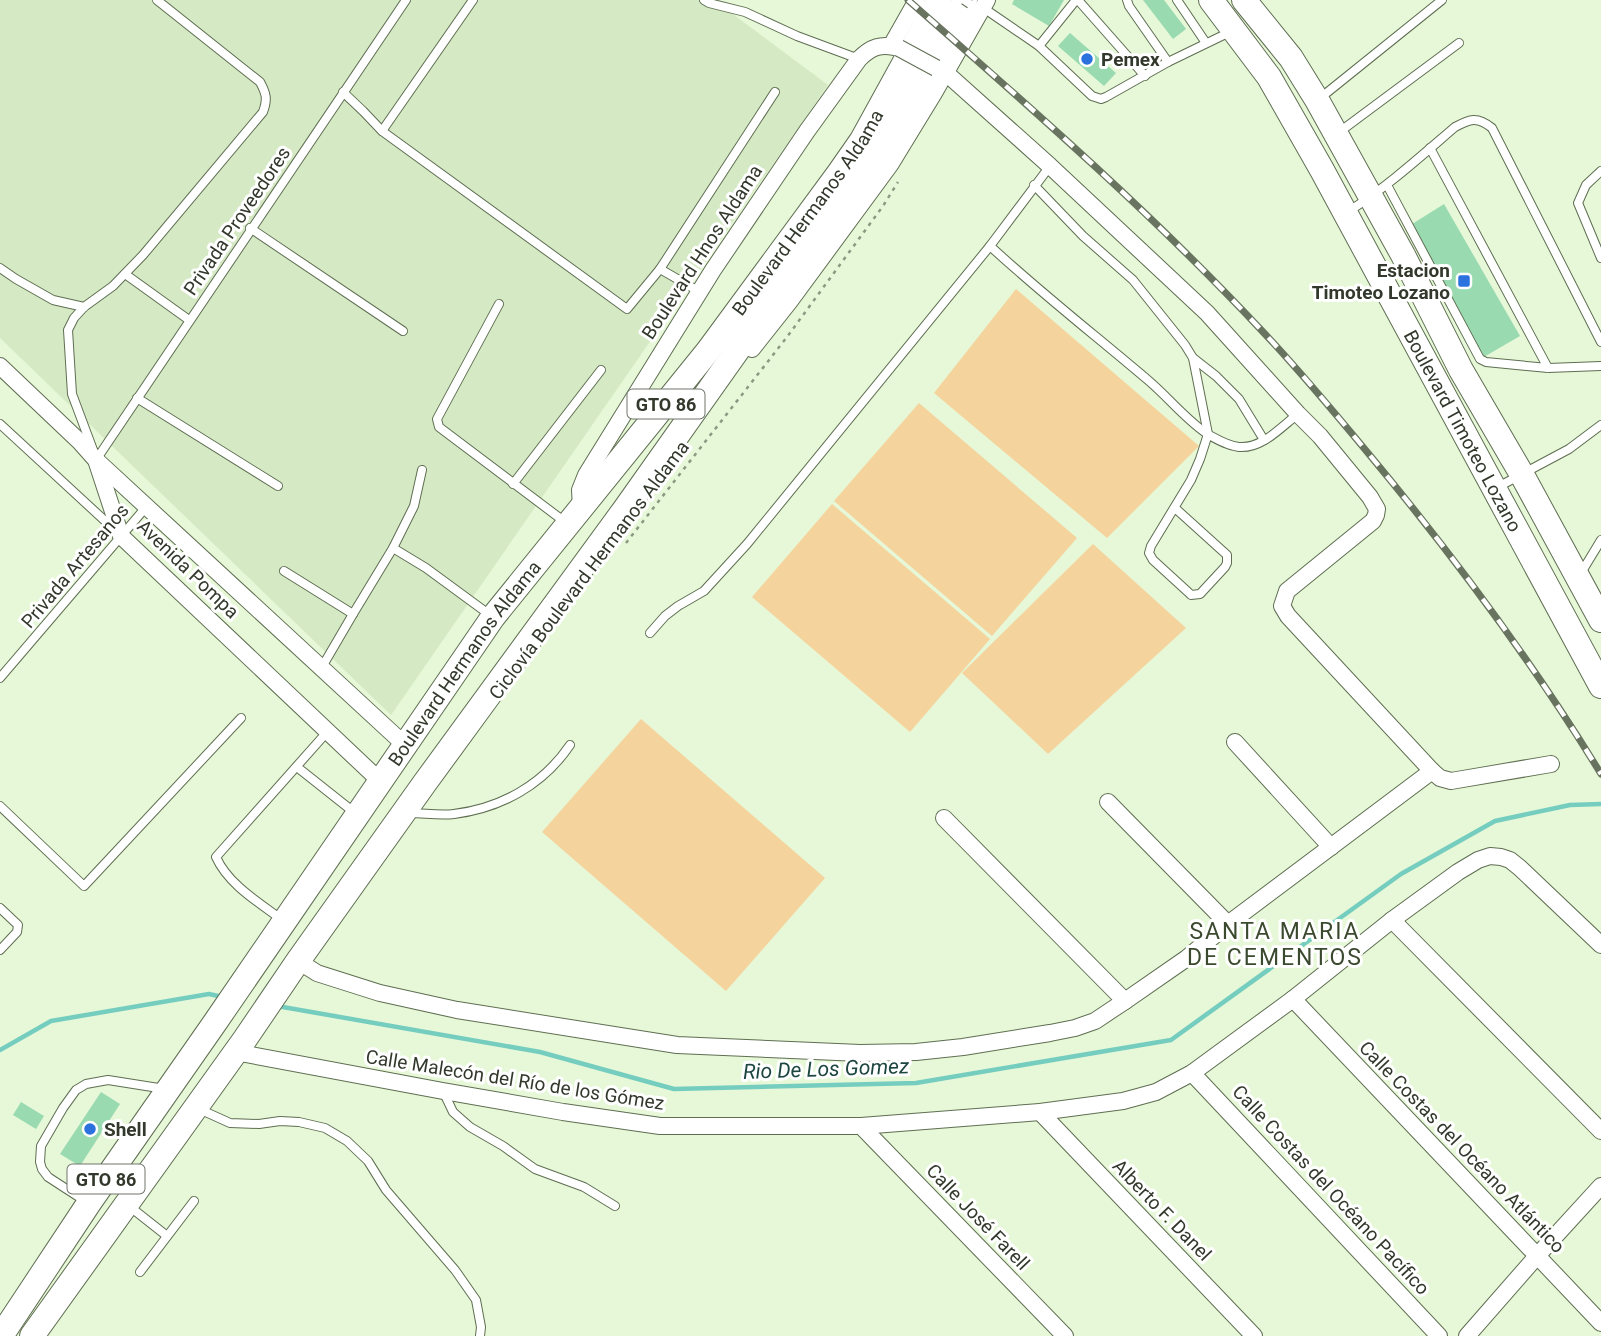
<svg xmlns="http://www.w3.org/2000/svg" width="1601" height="1336" font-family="Roboto,sans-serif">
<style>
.built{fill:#d5eac4}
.green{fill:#f5d39d}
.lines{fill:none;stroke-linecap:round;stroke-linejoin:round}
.stream{stroke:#75cdbf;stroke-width:4.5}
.building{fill:#99dab1}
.service-casing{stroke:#5f6e52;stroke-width:10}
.minor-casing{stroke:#5f6e52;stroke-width:18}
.primary-casing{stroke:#5f6e52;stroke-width:26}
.path{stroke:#8c9982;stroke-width:2.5;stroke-dasharray:3.5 5;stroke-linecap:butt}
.service{stroke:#fff;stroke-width:8}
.minor{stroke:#fff;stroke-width:16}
.primary{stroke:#fff;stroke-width:24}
.rail-casing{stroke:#697460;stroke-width:7}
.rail{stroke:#fff;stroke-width:4.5;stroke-dasharray:13;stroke-linecap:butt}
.service-bridge-casing{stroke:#5f6e52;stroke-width:10;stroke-linecap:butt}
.minor-bridge-casing{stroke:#5f6e52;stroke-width:18;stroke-linecap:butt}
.service-bridge{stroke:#fff;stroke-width:8}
.minor-bridge{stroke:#fff;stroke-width:16}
.poi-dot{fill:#2b72de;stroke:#fff;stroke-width:2.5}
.labels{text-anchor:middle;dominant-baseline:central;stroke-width:6;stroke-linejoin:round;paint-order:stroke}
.shield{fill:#fff;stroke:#70746b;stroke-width:2}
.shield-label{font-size:18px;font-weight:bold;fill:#32392c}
.poi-label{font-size:19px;font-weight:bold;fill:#32392c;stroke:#fff;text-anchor:start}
.street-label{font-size:19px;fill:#32392c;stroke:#fff}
.water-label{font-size:21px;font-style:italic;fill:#1d4640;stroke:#fff}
.quarter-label{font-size:23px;letter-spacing:2px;fill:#3b492e;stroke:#fff}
</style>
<rect width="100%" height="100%" fill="#e6f8d7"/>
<polygon class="built" points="0,0 714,0 828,85 391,715 0,338"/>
<g class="green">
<polygon points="1016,289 1199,446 1107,538 934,393"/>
<polygon points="919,403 1077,538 992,636 834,501"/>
<polygon points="832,504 990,639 910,732 752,597"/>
<polygon points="1093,544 1186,628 1048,754 962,673"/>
<polygon points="641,719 825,878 726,991 542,832"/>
</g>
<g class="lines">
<g class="stream">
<polyline points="277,1006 540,1052 674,1089 916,1083 1171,1040 1401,874 1495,821 1570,805 1601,804"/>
<polyline points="0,1050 51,1021 209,994 223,997"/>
</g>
</g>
<g class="building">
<polygon points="1014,0 1064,0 1049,26 1012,4"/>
<polygon points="1143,0 1164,0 1186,29 1173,39"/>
<polygon points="1070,33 1116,73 1104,86 1058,46"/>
<polygon points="1444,204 1520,336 1482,358 1409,226"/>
<polygon points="101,1092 120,1104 80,1166 60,1154"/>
<polygon points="21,1102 44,1116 36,1129 13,1115"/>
</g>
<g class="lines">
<g class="service-casing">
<g id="service">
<polyline points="473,0 382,131 627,309 660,269 775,92"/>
<polyline points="704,0 709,3 745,12 797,36 859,59"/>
<polyline points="1078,0 1145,76"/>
<polyline points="1127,0 1129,6 1168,62"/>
<polyline points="1177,0 1206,43"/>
<polyline points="982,7 1039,46 1092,96 1101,99 1106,97 1168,62 1232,31"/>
<polyline points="1039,46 1076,0"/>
<polyline points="343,92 363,111 382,131"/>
<polyline points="1319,99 1442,0"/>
<polyline points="1338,133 1459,43"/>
<polyline points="1430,148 1548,368"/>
<path d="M1050 166 990 246C1041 293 1096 336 1149 381 1169 398 1188 422 1209 435 1218 440 1228 446 1239 447 1262 449 1281 427 1298 414"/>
<polyline points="1601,171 1586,185 1578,203 1601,258"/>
<polyline points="1034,185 1083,236 1133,280 1185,345 1193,358 1208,434 1200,459 1191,480 1151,546 1149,553 1153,560 1188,592 1191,595 1200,594 1225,567 1227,563 1227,555 1175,508"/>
<polyline points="1387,185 1480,359 1486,362 1548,368 1601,366"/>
<path d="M1349 211C1387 187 1420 157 1455 127 1470 119 1477 116 1492 128L1601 342"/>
<polyline points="250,228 403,331"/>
<polyline points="0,268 16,279 53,300 84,307"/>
<polyline points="660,269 700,292"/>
<polyline points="125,274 189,320"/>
<polyline points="499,304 437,419 439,427 565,522"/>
<polyline points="1193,358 1216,376 1239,399 1264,440"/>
<polyline points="137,398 278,486"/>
<polyline points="0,424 116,531"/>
<path d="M93 450 72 394 68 330 74 318 84 307 113 286 143 255 263 112C268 99 266 93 260 82L157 0"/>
<polyline points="96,460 406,0"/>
<polyline points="513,484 601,370"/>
<polyline points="1496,488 1569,449 1601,425"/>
<polyline points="393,548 426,568 490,615"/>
<polyline points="284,571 353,614 393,548 414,506 422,470"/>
<polyline points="1581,573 1601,540"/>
<polyline points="650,633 665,616 678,606 704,591 747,544 990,246"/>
<polyline points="322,667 353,614"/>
<polyline points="0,678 147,506"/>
<polyline points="297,767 355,813"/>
<polyline points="0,806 84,886 241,718"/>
<path d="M410 813C424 813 440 816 454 814 501 808 543 785 570 745"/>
<polyline points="0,908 18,925 17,932 0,950"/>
<path d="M281 919C258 902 228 884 216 857L328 731"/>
<polyline points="443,1091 453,1112 470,1127 503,1146 535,1169 584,1187 615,1206"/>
<polyline points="199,1109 230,1123 259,1124 280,1121 299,1122 325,1128 347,1141 368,1161 386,1190 455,1270 476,1300 481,1327 480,1336"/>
<polyline points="85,1201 48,1177 42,1169 40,1162 41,1146 63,1108 76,1090 86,1084 108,1080 165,1089"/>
<polyline points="129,1206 167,1236"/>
<polyline points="140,1272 194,1201"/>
</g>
</g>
<g class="minor-casing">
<g id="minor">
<polyline points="891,46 917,0"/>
<polyline points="936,68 946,73 1050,166 1207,313 1298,414 1320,436 1370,497 1377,509 1376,515 1373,521 1287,591 1282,606 1288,616 1432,771"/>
<polyline points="752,349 790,301 890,165 934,93 987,0"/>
<polyline points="0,366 80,442 96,460 121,536 380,781"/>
<polyline points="96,460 405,745"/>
<path d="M581 507 580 490 586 475 713 270 807 131 859 59C871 47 881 43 899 48"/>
<polyline points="1235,742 1331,847"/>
<polyline points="1108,802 1228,924"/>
<polyline points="944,818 1125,1001"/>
<polyline points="1392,920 1601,1131"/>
<polyline points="298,961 317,973 380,993 457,1010 677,1045 860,1053 916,1052 963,1047 1050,1033 1075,1028 1095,1021 1125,1001 1187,958 1228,924 1432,771 1440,778 1451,781 1551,764"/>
<polyline points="1293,999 1601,1323"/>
<polyline points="235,1052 443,1091 563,1112 660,1126 861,1126 1040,1112 1123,1101 1156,1092 1192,1073 1293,999 1392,920 1458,872 1478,860 1490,856 1501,857 1510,860 1520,868 1601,945"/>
<polyline points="1192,1073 1439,1336"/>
<polyline points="1040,1112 1254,1336"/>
<polyline points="861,1126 1065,1336"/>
<polyline points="1467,1336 1537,1256 1601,1186"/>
</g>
</g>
<g class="primary-casing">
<g id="primary">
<path id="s1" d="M1211 0 1269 77 1322 170 1601 686"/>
<polyline points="1244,0 1291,58 1317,100 1403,255 1461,370 1521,473 1601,620"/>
<path id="s2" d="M1 1336 89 1203 214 1024 493 617 708 351 839 173 862 140 939 0"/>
<polyline points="32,1336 245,1039 298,961 424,784 625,509 868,166 917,86 965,0"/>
</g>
</g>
<polyline class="path" points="626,543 787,337 883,206 898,182"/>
<use href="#service" class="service"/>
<use href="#minor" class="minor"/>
<use href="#primary" class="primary"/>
<g class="rail-casing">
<path id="rail" d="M908 0C1030 107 1153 214 1264 333 1300 371 1334 412 1368 453 1452 554 1532 661 1601 774"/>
</g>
<use href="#rail" class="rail"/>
<g class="service-bridge-casing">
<polyline id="service-bridge" points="964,0 970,4"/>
</g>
<g class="minor-bridge-casing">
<polyline id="minor-bridge" points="899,48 936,68"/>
</g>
<use href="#service-bridge" class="service-bridge"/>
<use href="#minor-bridge" class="minor-bridge"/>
</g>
<g class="poi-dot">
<circle cx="1087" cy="59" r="7"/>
<rect x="1457" y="274" width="14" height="14" rx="3.5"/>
<circle cx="90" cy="1129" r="7"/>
</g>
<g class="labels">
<g class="shield">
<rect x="627.5" y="389.5" width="77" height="29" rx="5"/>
<rect x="67.5" y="1164.5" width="77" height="29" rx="5"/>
</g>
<g class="shield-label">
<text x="666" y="404">GTO 86</text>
<text x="106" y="1179">GTO 86</text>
</g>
<g class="poi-label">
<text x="1101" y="59">Pemex</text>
<text x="1450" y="270" text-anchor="end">Estacion<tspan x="1450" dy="22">Timoteo Lozano</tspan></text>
<text x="104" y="1129">Shell</text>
</g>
<g class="street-label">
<text stroke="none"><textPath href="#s2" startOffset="1384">Boulevard Hermanos Aldama</textPath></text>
<text transform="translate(237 221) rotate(-56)">Privada Proveedores</text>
<text transform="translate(702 252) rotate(-57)">Boulevard Hnos Aldama</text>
<text stroke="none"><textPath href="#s1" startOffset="500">Boulevard Timoteo Lozano</textPath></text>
<text transform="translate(75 566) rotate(-50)">Privada Artesanos</text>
<text transform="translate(188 569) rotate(44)">Avenida Pompa</text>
<text transform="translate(589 570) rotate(-53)">Ciclovía Boulevard Hermanos Aldama</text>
<text stroke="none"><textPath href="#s2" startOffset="817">Boulevard Hermanos Aldama</textPath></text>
<text transform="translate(515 1080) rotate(9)">Calle Malecón del Río de los Gómez</text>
<text transform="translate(1462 1147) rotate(46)">Calle Costas del Océano Atlántico</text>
<text transform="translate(1331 1190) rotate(47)">Calle Costas del Océano Pacífico</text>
<text transform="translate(1162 1210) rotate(46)">Alberto F. Danel</text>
<text transform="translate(978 1217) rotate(46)">Calle José Farell</text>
</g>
<g class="water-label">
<text transform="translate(826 1069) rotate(-2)">Rio De Los Gomez</text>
</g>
<g class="quarter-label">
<text x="1275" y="931">SANTA MARIA<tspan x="1275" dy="26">DE CEMENTOS</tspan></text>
</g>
</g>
</svg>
